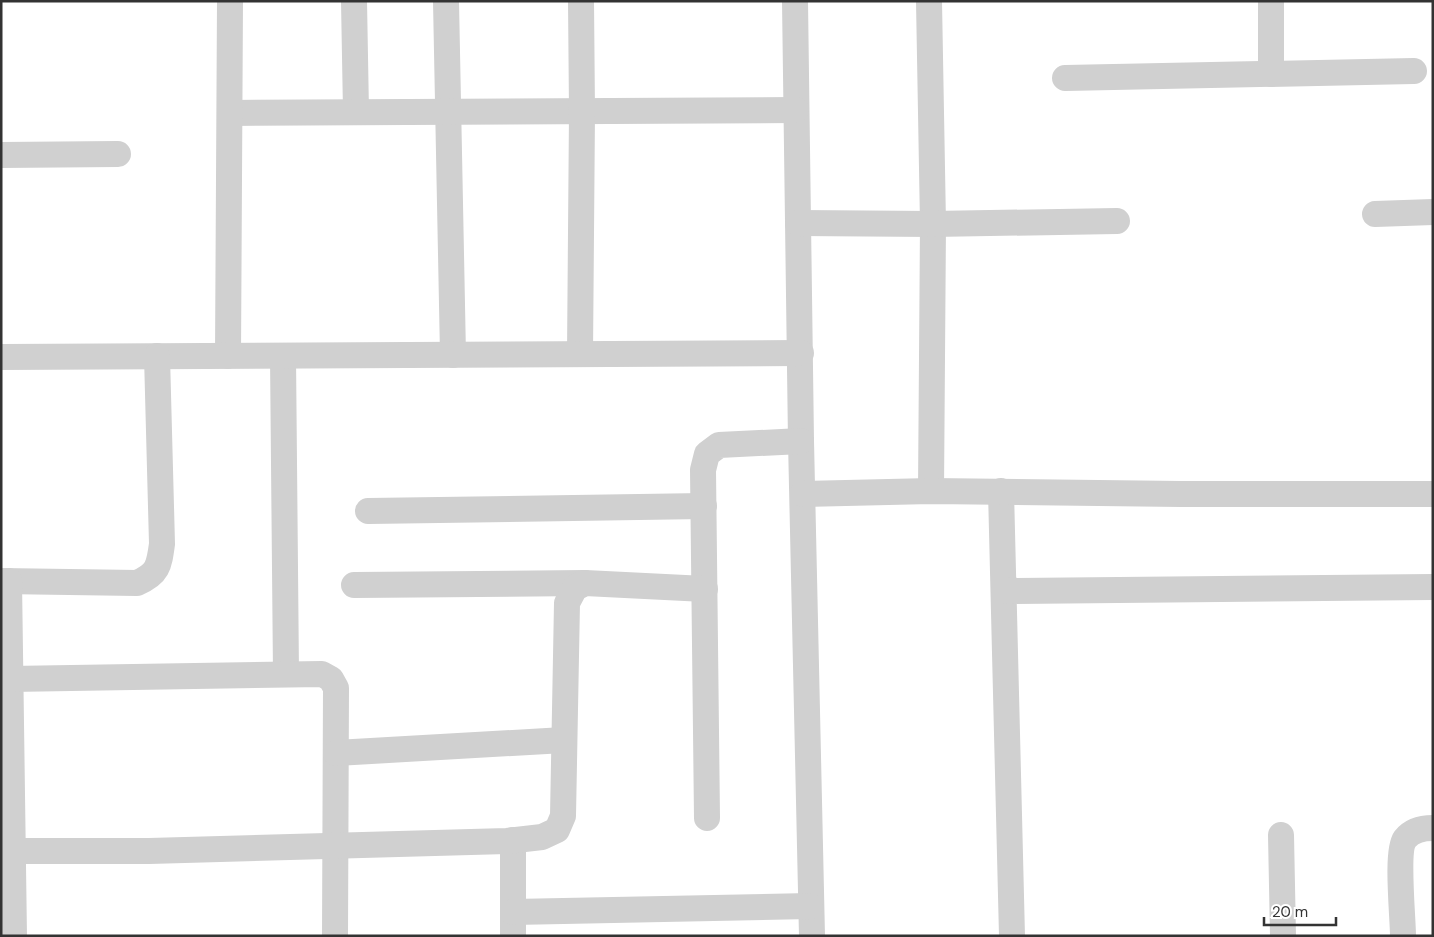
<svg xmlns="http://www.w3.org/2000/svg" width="1434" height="937" font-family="'DM Sans',sans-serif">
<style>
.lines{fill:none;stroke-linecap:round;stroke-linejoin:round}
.minor{stroke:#d0d0d0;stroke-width:26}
</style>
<rect width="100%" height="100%" fill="#fff"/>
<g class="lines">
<g class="minor">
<polyline points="354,1 356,112"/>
<polyline points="446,1 453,355"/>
<polyline points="795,1 801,441 812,936"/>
<polyline points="929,1 933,224 931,491"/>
<polyline points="1271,74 1271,1"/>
<polyline points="1065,78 1414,71"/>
<polyline points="230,113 796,110"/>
<polyline points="1,155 118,154"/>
<polyline points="1375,214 1433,212"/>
<polyline points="798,223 933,224 1117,221"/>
<polyline points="580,354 582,112 581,1"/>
<polyline points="228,356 230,1"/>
<polyline points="283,356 286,674"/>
<polyline points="1,357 801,353"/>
<polyline points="1001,491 1012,936"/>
<polyline points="803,494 931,491 1181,494 1433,494"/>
<polyline points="368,511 704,506"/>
<path d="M1 581 137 583C158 574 159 566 162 544L157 356"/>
<polyline points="9,581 14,936"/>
<polyline points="354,585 585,583"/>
<polyline points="1004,591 1433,587"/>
<polyline points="10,679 322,674 331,679 336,688 335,936"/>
<polyline points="336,753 564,740"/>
<polyline points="707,818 703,470 707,454 719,445 801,441"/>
<polyline points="1281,835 1283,936"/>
<polyline points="513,840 513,936"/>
<polyline points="1,851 149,851 507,841 542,837 557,830 563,816 567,603 575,588 585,583 705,589"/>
<polyline points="513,912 810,906"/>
<path d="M1403 936C1403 918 1396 851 1405 839 1412 830 1422 828 1433 828"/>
</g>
</g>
<rect width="1434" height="937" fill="none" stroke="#333333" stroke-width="5"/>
<path d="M1264 917v8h72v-8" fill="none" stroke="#333333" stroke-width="2.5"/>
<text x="1272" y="917" font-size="15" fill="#333333" stroke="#ffffff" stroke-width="4" paint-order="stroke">20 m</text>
</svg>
